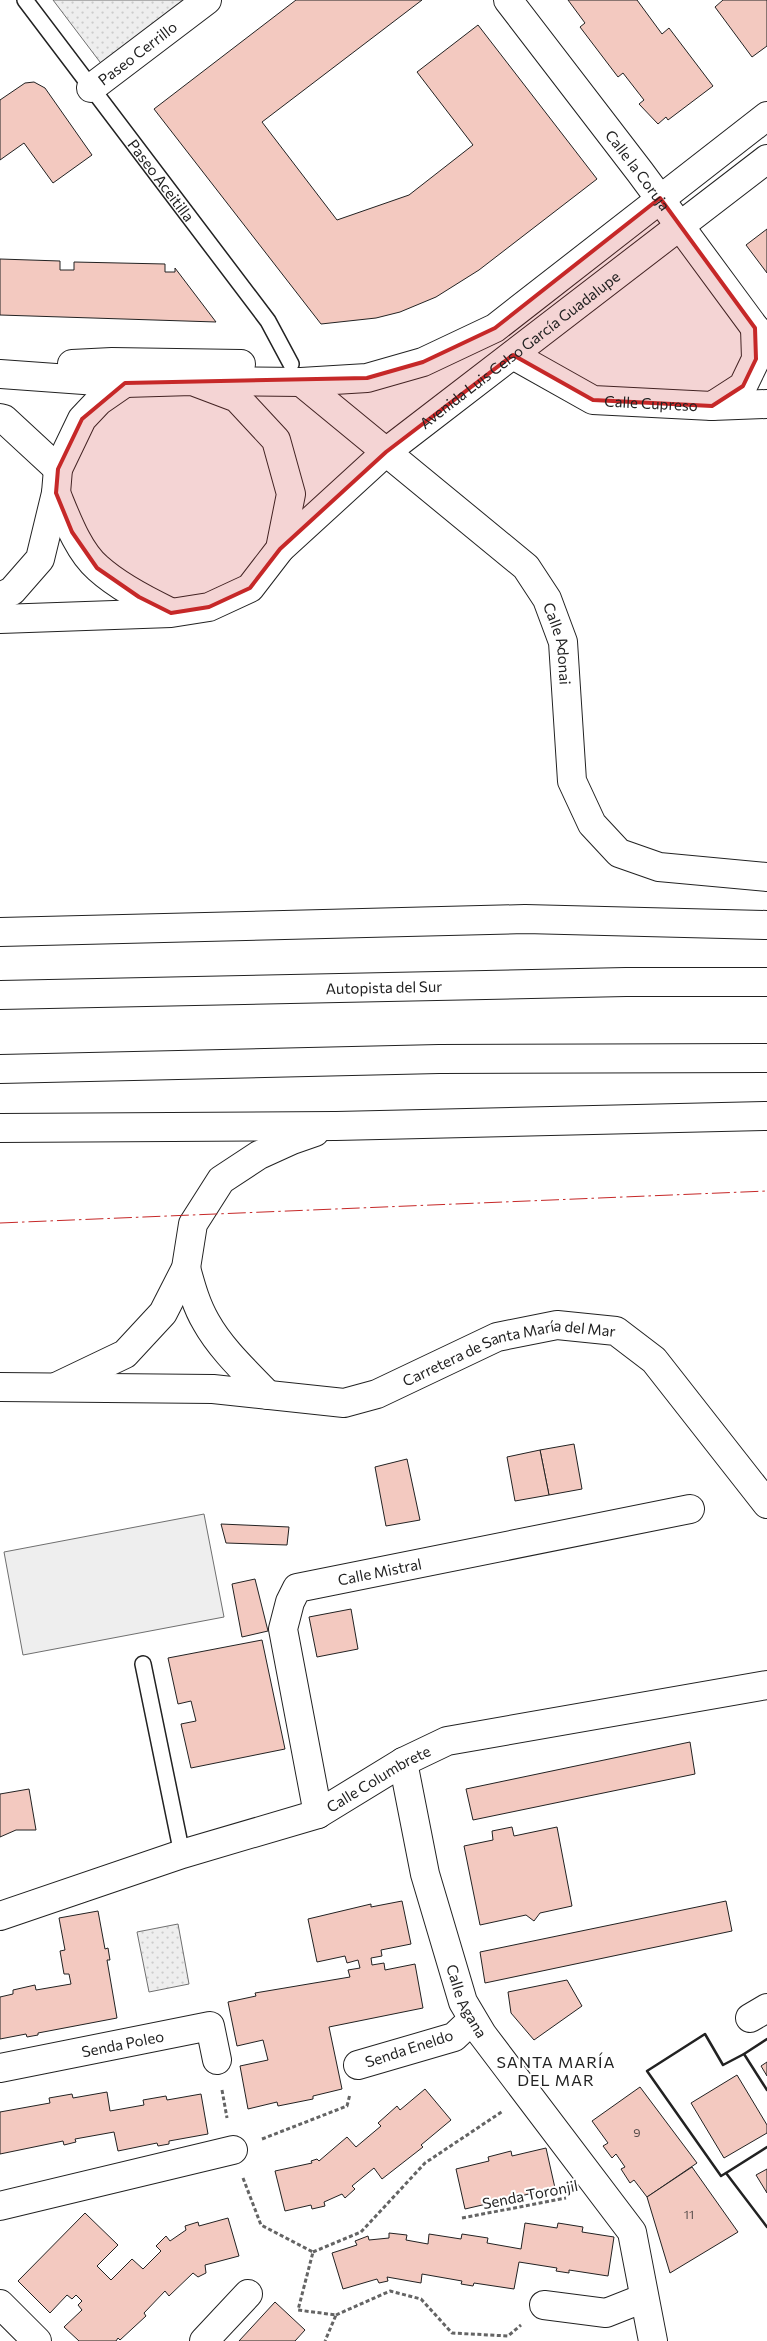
<svg xmlns="http://www.w3.org/2000/svg" width="767" height="2341" font-family="Commissioner,sans-serif">
<style>
.green{fill:url(#green-dots);stroke:#6f6f6f}
.pitch{fill:#eee;stroke:#6f6f6f}
.building{fill:#f3c9c0;stroke:#222}
.lines{fill:none;stroke-linecap:round;stroke-linejoin:round}
.lane-casing{stroke:#222;stroke-width:18}
.street-casing{stroke:#222;stroke-width:30}
.secondary-casing{stroke:#222;stroke-width:30}
.highway-casing{stroke:#222;stroke-width:30}
.path{stroke:#646464;stroke-width:3;stroke-dasharray:4 2.5;stroke-linecap:butt}
.lane{stroke:#fff;stroke-width:15}
.street{stroke:#fff;stroke-width:28}
.secondary{stroke:#fff;stroke-width:28}
.highway{stroke:#fff;stroke-width:28}
.wall{stroke:#222;stroke-width:2.5}
.power{stroke:#c62828;stroke-width:1;stroke-dasharray:18 4 2.5 4;stroke-linecap:butt}
.marked{fill:#c62828;fill-opacity:0.2;stroke:#c62828;stroke-width:4;stroke-linejoin:round}
.labels{text-anchor:middle;dominant-baseline:central;stroke-width:4;stroke-linejoin:round;paint-order:stroke}
.number-label{font-size:12px;fill:#564c4a}
.street-label{font-size:15px;fill:#222;stroke:#fff}
.neighbourhood-label{font-size:16px;letter-spacing:1px;fill:#222;stroke:#fff}
</style>
<defs>
<pattern id="green-dots" width="8" height="8" patternUnits="userSpaceOnUse" patternTransform="scale(1.25)"><rect width="8" height="8" fill="#eee"/><path d="M2 2h.1M6 6h.1" fill="none" stroke="#ccc" stroke-width="1.8" stroke-linecap="round"/></pattern>
</defs>
<rect width="100%" height="100%" fill="#fff"/>
<g class="green">
<polygon points="53,0 189,0 103,66"/>
<polygon points="178,1924 189,1984 149,1992 137,1932"/>
</g>
<polygon class="pitch" points="204,1514 224,1617 23,1655 4,1552"/>
<g class="building">
<polygon points="296,0 422,0 262,122 337,220 409,195 473,145 417,72 478,25 597,179 479,270 436,297 400,312 376,318 321,324 154,109"/>
<polygon points="568,0 637,0 662,34 669,28 713,86 668,120 666,117 658,124 639,104 644,100 623,73 618,77 580,27 585,23"/>
<polygon points="723,0 767,0 767,46 752,57 715,7"/>
<polygon points="34,82 45,88 92,155 53,183 24,143 0,160 0,100 25,83"/>
<polygon points="767,229 767,273 746,245"/>
<polygon points="0,259 60,261 60,270 74,270 74,262 165,264 165,272 175,272 175,268 216,322 0,315"/>
<polygon points="574,1444 582,1489 549,1495 540,1450"/>
<polygon points="540,1450 549,1495 515,1501 507,1457"/>
<polygon points="407,1459 420,1520 386,1526 375,1467"/>
<polygon points="221,1524 289,1527 287,1545 226,1543"/>
<polygon points="255,1579 268,1631 242,1637 232,1584"/>
<polygon points="351,1609 358,1649 317,1657 309,1617"/>
<polygon points="262,1640 285,1749 191,1768 181,1724 196,1721 191,1701 178,1704 168,1658"/>
<polygon points="690,1742 695,1774 473,1820 466,1789"/>
<polygon points="29,1789 36,1830 16,1830 0,1837 0,1794"/>
<polygon points="512,1827 514,1836 557,1827 572,1906 540,1913 534,1921 526,1915 480,1925 464,1846 493,1840 492,1831"/>
<polygon points="402,1901 411,1944 381,1950 382,1956 371,1958 372,1965 384,1963 385,1970 415,1964 423,2008 329,2027 342,2089 313,2096 313,2099 278,2106 277,2102 248,2109 240,2066 268,2060 263,2040 237,2046 228,2002 256,1996 255,1993 350,1977 348,1970 360,1968 358,1960 347,1963 345,1956 317,1962 308,1919 371,1904 371,1907"/>
<polygon points="726,1901 732,1931 485,1983 480,1952"/>
<polygon points="98,1911 105,1949 108,1948 110,1960 107,1960 117,2018 38,2033 38,2035 27,2037 26,2034 0,2039 0,1997 13,1994 13,1990 35,1985 36,1990 71,1984 69,1974 64,1974 60,1951 65,1950 59,1918"/>
<polygon points="567,1980 582,2006 534,2040 511,2013 508,1992"/>
<polygon points="767,2062 767,2076 761,2066"/>
<polygon points="737,2075 767,2125 767,2133 724,2158 691,2103"/>
<polygon points="640,2087 697,2163 647,2197 634,2180 630,2183 621,2169 625,2167 616,2154 612,2158 603,2146 608,2143 592,2121"/>
<polygon points="425,2089 451,2120 421,2145 423,2147 382,2179 374,2168 352,2186 355,2189 345,2198 342,2194 324,2202 325,2206 312,2209 311,2205 285,2211 275,2171 312,2163 311,2161 317,2159 319,2161 347,2137 356,2147 381,2126 378,2123 397,2106 400,2110"/>
<polygon points="107,2092 110,2111 144,2105 143,2100 166,2096 167,2100 201,2094 208,2134 169,2141 169,2144 158,2146 157,2143 118,2151 114,2132 75,2139 76,2142 64,2145 63,2141 0,2154 0,2112 50,2103 49,2098 72,2094 73,2098"/>
<polygon points="546,2148 555,2188 516,2197 517,2200 504,2202 504,2200 465,2209 456,2169 489,2161 488,2157 511,2151 512,2156"/>
<polygon points="692,2167 738,2232 670,2273 647,2197"/>
<polygon points="767,2169 767,2193 756,2175"/>
<polygon points="85,2213 118,2245 97,2266 111,2280 132,2259 143,2269 161,2251 156,2246 166,2236 170,2241 186,2230 185,2226 198,2222 199,2226 228,2218 239,2256 205,2265 206,2273 198,2277 193,2273 169,2296 165,2291 144,2313 146,2316 120,2340 118,2338 116,2341 79,2341 64,2327 82,2310 78,2305 82,2301 76,2295 72,2299 67,2295 50,2313 18,2281"/>
<polygon points="525,2223 557,2228 558,2223 583,2227 582,2232 614,2237 608,2276 569,2270 569,2273 556,2271 557,2268 519,2262 514,2289 474,2283 473,2286 461,2284 462,2281 422,2274 421,2283 387,2277 388,2281 379,2283 377,2279 343,2289 332,2253 357,2245 355,2241 368,2236 369,2240 389,2238 389,2233 407,2235 406,2240 428,2244 429,2234 461,2239 462,2234 488,2238 487,2243 521,2249"/>
<polygon points="275,2302 305,2330 295,2341 239,2341"/>
</g>
<g class="lines">
<g class="lane-casing">
<g id="lane">
<path id="s1" d="M25 0 268 321 291 364"/>
<polyline points="143,1664 182,1854"/>
</g>
</g>
<g class="street-casing">
<g id="street">
<path id="s2" d="M508 0 640 172 755 328 767 340"/>
<path id="s3" d="M91 88 207 0"/>
<path id="s4" d="M513 355 593 400 712 406 743 386 756 359 755 328"/>
<polyline points="72,364 112,362 241,364"/>
<polyline points="0,374 125,383 192,381 237,398 276,440 291,494 280,549 250,588 209,607 171,613 0,619"/>
<polyline points="211,381 301,382 367,378 423,362 495,328 767,116"/>
<polyline points="712,406 767,404"/>
<polyline points="0,418 4,419 58,469"/>
<path d="M56 493C66 517 78 551 98 568 118 586 143 599 168 611"/>
<path id="s5" d="M280 549 386 452 767 159"/>
<polyline points="0,597 12,591 40,559 56,493 58,469 82,419 99,401 125,383"/>
<path id="s6" d="M403 1762 425 1874 463 2002 482 2034 632 2232 653 2341"/>
<path id="s7" d="M318 1814 283 1629 290 1602 297 1588 690 1509"/>
<path id="s8" d="M0 1916 182 1854 318 1814 403 1762 447 1741 767 1685"/>
<polyline points="750,2018 767,2008"/>
<polyline points="358,2065 454,2037 472,2020"/>
<path id="s9" d="M0 2068 210 2026 217 2060"/>
<polyline points="0,2206 233,2150"/>
<polyline points="0,2304 37,2341"/>
<polyline points="544,2305 606,2313 644,2298"/>
<polyline points="204,2341 248,2294"/>
</g>
</g>
<g class="secondary-casing">
<g id="secondary">
<path id="s10" d="M301 382 526 567 547 599 563 642 572 781 592 824 619 853 659 867 767 877"/>
<path id="s11" d="M0 1387 213 1389 344 1403 377 1394 497 1337 557 1325 616 1331 654 1360 767 1504"/>
</g>
</g>
<g class="highway-casing">
<g id="highway">
<polyline points="0,932 525,919 767,925"/>
<path id="s12" d="M0 995 626 982H767"/>
<polyline points="0,1069 439,1059 767,1058"/>
<polyline points="0,1128 336,1126 767,1116"/>
<path d="M186 1268C191 1286 196 1305 206 1322 221 1349 246 1372 268 1395"/>
<polyline points="58,1386 125,1354 163,1313 186,1268 193,1224 221,1180 259,1155 292,1140 315,1132"/>
</g>
</g>
<g class="path">
<polyline points="222,2090 227,2118"/>
<polyline points="262,2139 347,2106 350,2094"/>
<polyline points="243,2178 261,2225 313,2252 298,2310 336,2315 325,2341"/>
<polyline points="462,2218 566,2198"/>
<polyline points="313,2252 361,2232 425,2163 503,2111"/>
<polyline points="336,2315 390,2291 421,2299 452,2333 508,2336 521,2325"/>
</g>
<use href="#lane" class="lane"/>
<use href="#street" class="street"/>
<use href="#secondary" class="secondary"/>
<use href="#highway" class="highway"/>
<g class="wall">
<polyline points="767,2039 744,2054 767,2090"/>
<polyline points="767,2147 726,2173 767,2227"/>
<polyline points="726,2173 721,2176 647,2071 705,2034 723,2065 744,2054"/>
</g>
<polyline class="power" points="0,1223 767,1191"/>
</g>
<path class="marked" d="M660 198 755 328 756 359 743 386 712 406 593 400 513 355 386 452 280 549 250 588 209 607 171 613 139 597 97 568 72 532 56 493 58 469 82 419 125 383 367 378 423 362 495 328Z"/>
<g class="labels">
<g class="number-label">
<text x="637" y="2132">9</text>
<text x="689" y="2214">11</text>
</g>
<g class="street-label">
<text stroke="none"><textPath href="#s3" startOffset="58">Paseo Cerrillo</textPath></text>
<text stroke="none"><textPath href="#s2" startOffset="214">Calle la Coruja</textPath></text>
<text stroke="none"><textPath href="#s1" startOffset="226">Paseo Aceitilla</textPath></text>
<text stroke="none"><textPath href="#s5" startOffset="312">Avenida Luis Celso García Guadalupe</textPath></text>
<text stroke="none"><textPath href="#s4" startOffset="150">Calle Cupreso</textPath></text>
<text stroke="none"><textPath href="#s10" startOffset="376">Calle Adonai</textPath></text>
<text stroke="none"><textPath href="#s12" startOffset="384">Autopista del Sur</textPath></text>
<text stroke="none"><textPath href="#s11" startOffset="520">Carretera de Santa María del Mar</textPath></text>
<text stroke="none"><textPath href="#s7" startOffset="316">Calle Mistral</textPath></text>
<text stroke="none"><textPath href="#s8" startOffset="404">Calle Columbrete</textPath></text>
<text stroke="none"><textPath href="#s6" startOffset="248">Calle Agana</textPath></text>
<text stroke="none"><textPath href="#s9" startOffset="125">Senda Poleo</textPath></text>
<text transform="translate(409 2048) rotate(-18)">Senda Eneldo</text>
<text transform="translate(530 2194) rotate(-11)">Senda Toronjil</text>
</g>
<g class="neighbourhood-label">
<text x="556" y="2061">SANTA MARÍA<tspan x="556" dy="18">DEL MAR</tspan></text>
</g>
</g>
</svg>
